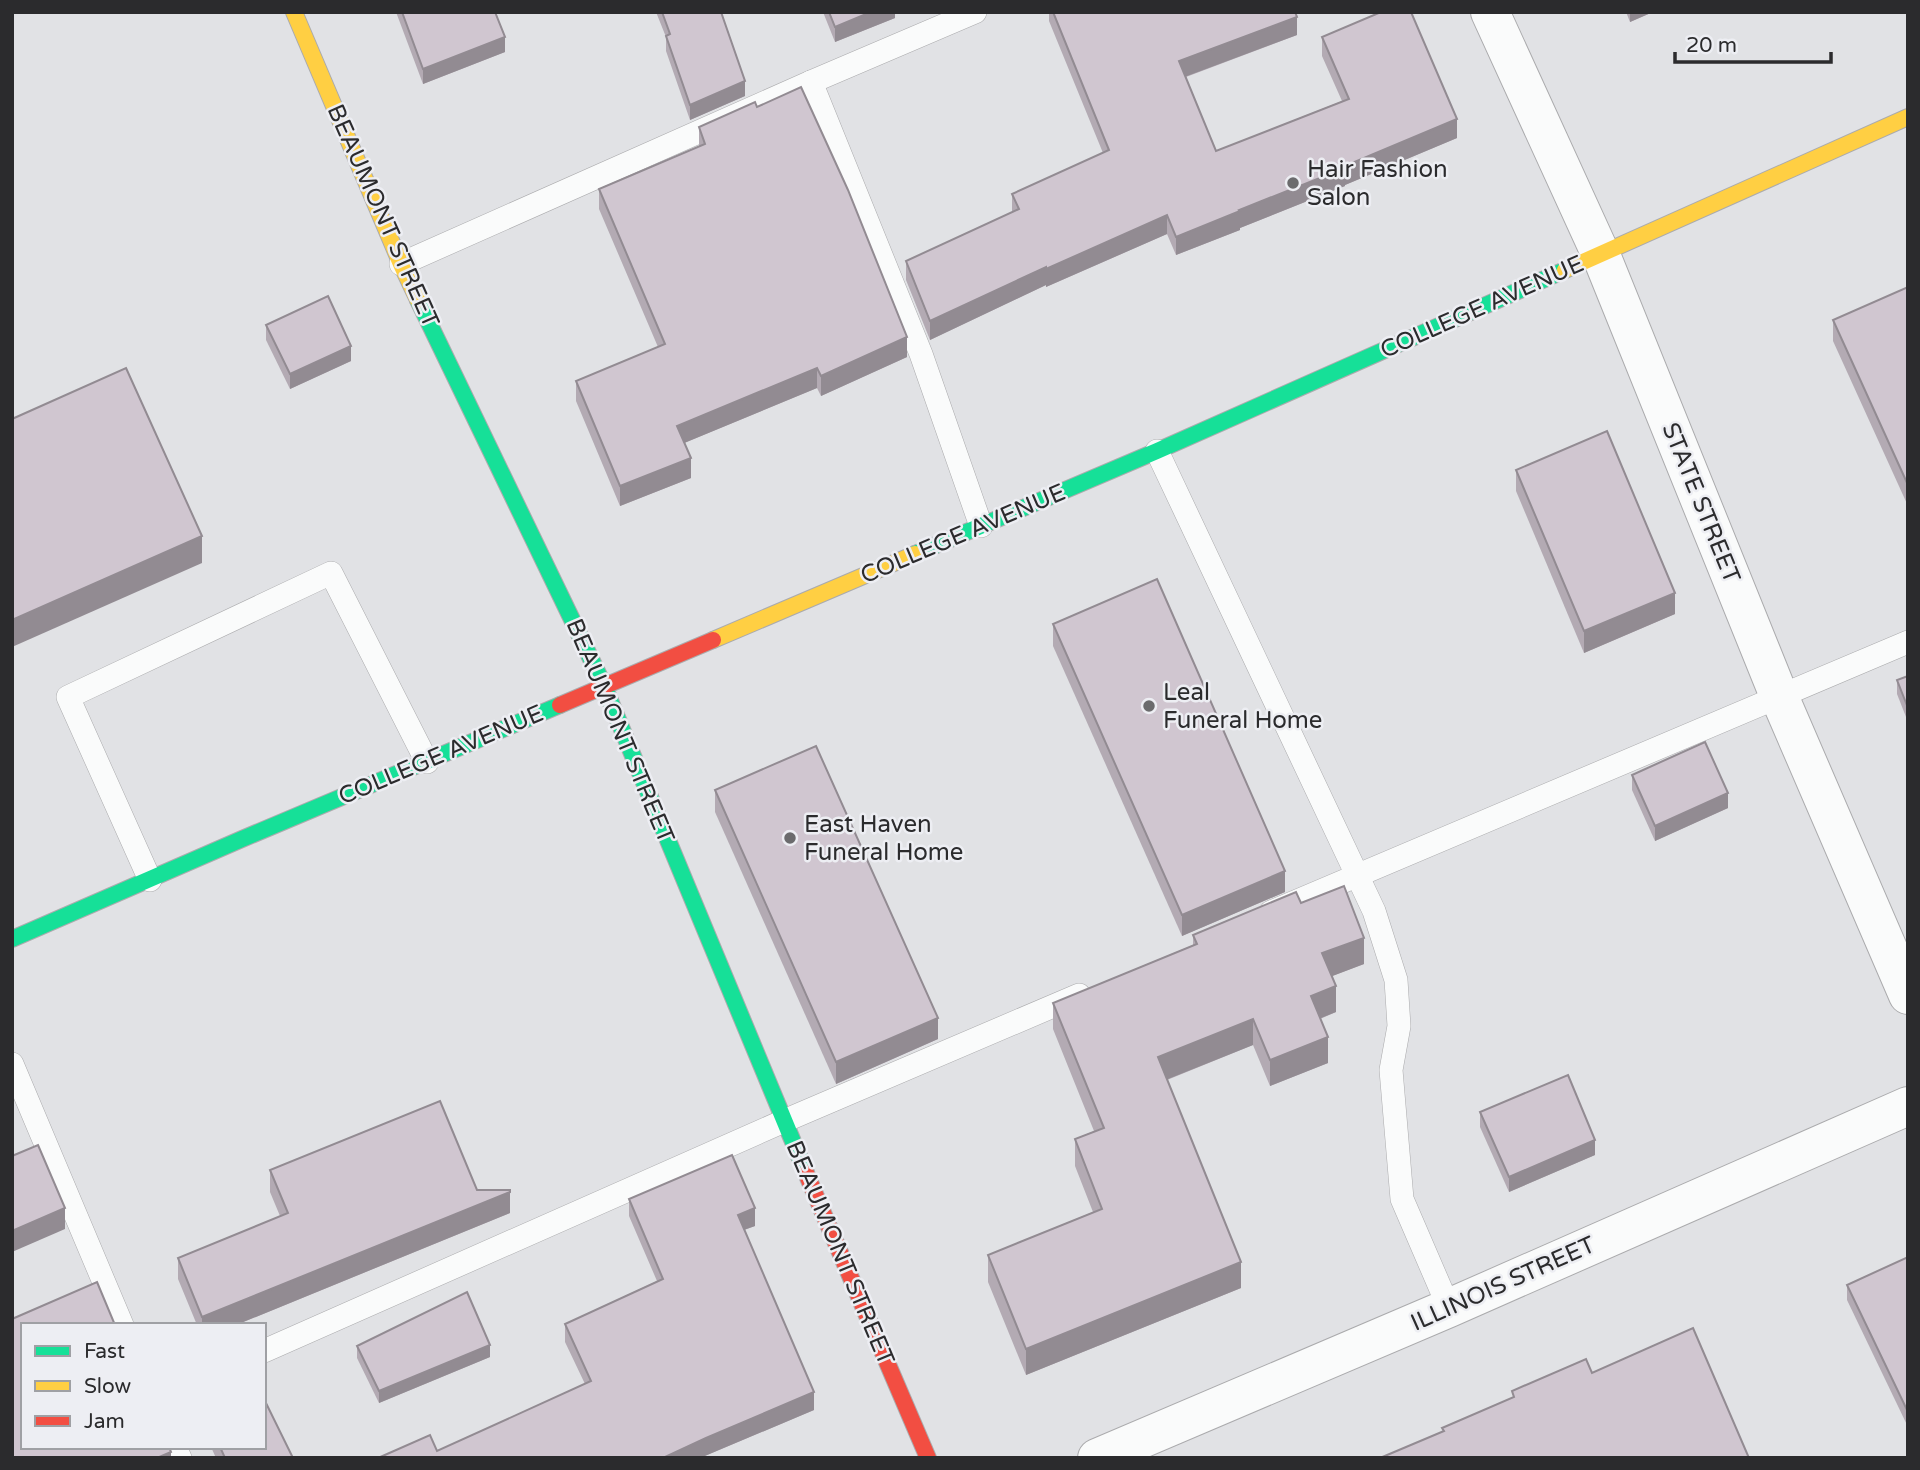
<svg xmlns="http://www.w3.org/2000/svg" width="1920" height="1470" font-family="'Varela Round',sans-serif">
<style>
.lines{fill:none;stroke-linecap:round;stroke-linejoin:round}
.lane-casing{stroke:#ababad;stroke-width:24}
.street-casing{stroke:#ababad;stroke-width:40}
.fast-casing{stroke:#ababad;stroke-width:18}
.slow-casing{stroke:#ababad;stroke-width:18}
.jam-casing{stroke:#ababad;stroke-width:18}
.lane{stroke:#fafbfb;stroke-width:23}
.street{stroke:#fafbfb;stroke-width:38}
.fast{stroke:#16e098;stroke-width:16}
.slow{stroke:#ffcf43;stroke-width:16}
.jam{stroke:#f24e42;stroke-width:16}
.wall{fill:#b3aab3}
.shaded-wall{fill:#928b92}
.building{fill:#d0c6d0;stroke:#928b92;stroke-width:2}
.poi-dot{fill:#6b6b6d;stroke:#edeef3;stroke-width:2.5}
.labels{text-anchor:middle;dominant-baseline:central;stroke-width:5;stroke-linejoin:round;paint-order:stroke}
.poi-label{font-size:24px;fill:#2b2b2d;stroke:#edeef3;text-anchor:start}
.street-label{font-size:24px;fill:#2b2b2d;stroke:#edeef3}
</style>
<rect width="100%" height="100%" fill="#e1e2e5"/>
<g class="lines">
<g class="lane-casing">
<g id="lane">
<polyline points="811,82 921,354 981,526"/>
<polyline points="401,264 811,82 975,12"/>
<polyline points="1157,451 1374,911 1396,980 1399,1026 1391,1070 1402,1199 1449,1308"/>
<polyline points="150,880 68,697 331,573 427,762"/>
<polyline points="1271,912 1908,642"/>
<polyline points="12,1064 122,1325"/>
<polyline points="264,1351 784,1121 1079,995"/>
<polyline points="175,1447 180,1458"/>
</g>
</g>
<g class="street-casing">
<g id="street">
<polyline points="1490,12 1601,255 1779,696 1908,995"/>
<polyline points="1097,1458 1449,1308 1908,1106"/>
</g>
</g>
<g class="fast-casing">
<g id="fast">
<polyline points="418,300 604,686 806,1173"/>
<polyline points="915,554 1157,451 1565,270"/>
<polyline points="12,939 242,839 560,705"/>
</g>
</g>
<g class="slow-casing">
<g id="slow">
<polyline points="294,12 401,264 418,300"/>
<polyline points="1565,270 1908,117"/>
<polyline points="713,640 915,554"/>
</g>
</g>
<g class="jam-casing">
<g id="jam">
<polyline points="560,705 713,640"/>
<polyline points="806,1173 928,1458"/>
</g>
</g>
<use href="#lane" class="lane"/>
<use href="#street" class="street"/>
<use href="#fast" class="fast"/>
<use href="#slow" class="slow"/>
<use href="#jam" class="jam"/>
</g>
<g class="wall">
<polygon points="396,12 495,12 505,52 423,84"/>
<polygon points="656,12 721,12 745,96 690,120 666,51 666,37"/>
<polygon points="823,12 895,12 895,18 835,42"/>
<polygon points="1049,12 1295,12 1297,35 1186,77 1216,151 1342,101 1322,56 1322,37 1457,138 1345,185 1345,186 1240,228 1240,230 1176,255 1167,234 1046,287 1046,285 930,340 906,280 906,261 1012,212 1012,194 1103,153 1049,21"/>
<polygon points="1626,12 1653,12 1630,22"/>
<polygon points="757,107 907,357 821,396 817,388 684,443 691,478 620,506 576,401 576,381 658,347 599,209 599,189 699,146 699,127"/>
<polygon points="1908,287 1908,506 1833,341 1833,320"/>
<polygon points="266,325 351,361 290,389 266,340"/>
<polygon points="1516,470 1675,614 1584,653 1516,491"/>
<polygon points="1053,624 1285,892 1182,936 1053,646"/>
<polygon points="1908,676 1908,722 1897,694 1897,680"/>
<polygon points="1632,775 1728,808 1655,841 1632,790"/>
<polygon points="715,790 938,1039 836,1084 715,812"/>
<polygon points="1301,903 1364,964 1332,976 1336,1012 1320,1019 1328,1063 1270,1086 1253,1045 1167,1080 1241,1288 1026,1375 988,1282 988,1255 1093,1212 1075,1166 1075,1139 1094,1131 1053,1029 1053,1003 1193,945 1193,935"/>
<polygon points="1480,1112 1595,1155 1509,1192 1480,1127"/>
<polygon points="270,1170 477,1190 510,1213 236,1325 197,1325 178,1279 178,1258 280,1216 270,1192"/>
<polygon points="629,1199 755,1226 744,1230 814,1410 700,1458 437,1451 585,1384 565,1342 565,1324 657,1281 629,1216"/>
<polygon points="1908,1257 1908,1427 1847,1300 1847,1285"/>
<polygon points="357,1346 490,1357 379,1403 357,1358"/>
<polygon points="211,1447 264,1447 293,1458 216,1458"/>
</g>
<g class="shaded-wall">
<polygon points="871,12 895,12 895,18 835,42 835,27"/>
<polygon points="1630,12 1653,12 1630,22"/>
<polygon points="1297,17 1297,35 1179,79 1179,61"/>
<polygon points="505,37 505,52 423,84 423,69"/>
<polygon points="745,81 745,96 690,120 690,105"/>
<polygon points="1457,119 1457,138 1345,185 1345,186 1240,228 1240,230 1176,255 1176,237 1239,210"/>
<polygon points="1167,215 1167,234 1046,287 1046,269"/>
<polygon points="1046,267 1046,285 930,340 930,321"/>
<polygon points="907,337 907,357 821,396 821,376"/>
<polygon points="351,346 351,361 290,389 290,374"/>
<polygon points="817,368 817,388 677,446 677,426"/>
<polygon points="691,458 691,478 620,506 620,486"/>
<polygon points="202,536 202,563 12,647 12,620"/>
<polygon points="1675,593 1675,614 1584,653 1584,631"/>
<polygon points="1728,793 1728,808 1655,841 1655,826"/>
<polygon points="1285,871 1285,892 1182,936 1182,915"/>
<polygon points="1364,938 1364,964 1322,980 1322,953"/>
<polygon points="1336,986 1336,1012 1311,1022 1311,996"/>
<polygon points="938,1018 938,1039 836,1084 836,1062"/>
<polygon points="1253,1019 1253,1045 1158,1083 1158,1057"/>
<polygon points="1328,1037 1328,1063 1270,1086 1270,1060"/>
<polygon points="1595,1140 1595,1155 1509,1192 1509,1177"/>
<polygon points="510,1192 510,1213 236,1325 202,1325 202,1317"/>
<polygon points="65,1208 65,1229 12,1252 12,1231"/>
<polygon points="755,1208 755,1226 738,1232 738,1215"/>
<polygon points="1241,1262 1241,1288 1026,1375 1026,1349"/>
<polygon points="490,1345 490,1357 379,1403 379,1391"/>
<polygon points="814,1392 814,1410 700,1458 663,1458 706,1438"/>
<polygon points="171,1452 171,1458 157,1458"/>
</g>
<g class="building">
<polygon points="402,12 495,12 505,37 423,69"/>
<polygon points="662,12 721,12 745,81 690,105 666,36 670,34"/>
<polygon points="829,12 871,12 835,27"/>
<polygon points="1053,12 1295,12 1297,17 1179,61 1216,151 1349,99 1322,37 1381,12 1411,12 1457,119 1345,166 1345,168 1239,210 1240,211 1176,237 1167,215 1046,269 1046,267 930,321 906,261 1019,209 1012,194 1109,150"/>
<polygon points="801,87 848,190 907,337 821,376 817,368 677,426 691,458 620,486 576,381 665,344 599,189 705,144 699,127 755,102 757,107"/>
<polygon points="1908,287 1908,485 1833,320"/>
<polygon points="328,296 351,346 290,374 266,325"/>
<polygon points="126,368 202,536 12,620 12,419"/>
<polygon points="1607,431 1675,593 1584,631 1516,470"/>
<polygon points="1157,579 1285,871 1182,915 1053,624"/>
<polygon points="1908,676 1908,708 1897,680"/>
<polygon points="1705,742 1728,793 1655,826 1632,775"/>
<polygon points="816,746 938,1018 836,1062 715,790"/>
<polygon points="1344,886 1364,938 1322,953 1336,986 1311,996 1328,1037 1270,1060 1253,1019 1158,1057 1241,1262 1026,1349 988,1255 1102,1209 1075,1139 1104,1128 1053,1003 1197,944 1193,935 1296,892 1301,903"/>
<polygon points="1568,1075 1595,1140 1509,1177 1480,1112"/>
<polygon points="440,1101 477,1190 510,1190 510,1192 202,1317 178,1258 288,1213 270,1170"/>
<polygon points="38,1145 65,1208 12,1231 12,1156"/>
<polygon points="732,1155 755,1208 738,1215 814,1392 706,1438 663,1458 378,1458 430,1435 437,1451 591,1381 565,1324 663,1279 629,1199"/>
<polygon points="1908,1257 1908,1412 1847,1285"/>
<polygon points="97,1282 115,1325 23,1325 23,1447 169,1447 171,1452 157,1458 12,1458 12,1319"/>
<polygon points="467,1292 490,1345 379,1391 357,1346"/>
<polygon points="1693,1328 1749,1458 1380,1458 1444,1431 1442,1428 1514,1397 1512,1391 1586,1359 1592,1373"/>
<polygon points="264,1399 293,1458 225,1458 220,1447 264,1447"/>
</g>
<g class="poi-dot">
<circle cx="1293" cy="183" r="7"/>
<circle cx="1149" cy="706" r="7"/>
<circle cx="790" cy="838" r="7"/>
</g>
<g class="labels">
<g class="poi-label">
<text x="1307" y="169">Hair Fashion<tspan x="1307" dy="28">Salon</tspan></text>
<text x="1163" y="692">Leal<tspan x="1163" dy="28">Funeral Home</tspan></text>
<text x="804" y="824">East Haven<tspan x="804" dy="28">Funeral Home</tspan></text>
</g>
<g class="street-label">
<text transform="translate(383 216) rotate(66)">BEAUMONT STREET</text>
<text transform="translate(1482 307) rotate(-24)">COLLEGE AVENUE</text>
<text transform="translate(1701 503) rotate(68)">STATE STREET</text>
<text transform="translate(963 534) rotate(-23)">COLLEGE AVENUE</text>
<text transform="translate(620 731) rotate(67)">BEAUMONT STREET</text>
<text transform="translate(441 755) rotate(-23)">COLLEGE AVENUE</text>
<text transform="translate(840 1253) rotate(67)">BEAUMONT STREET</text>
<text transform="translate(1503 1284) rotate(-24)">ILLINOIS STREET</text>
</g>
</g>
<rect width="1920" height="1470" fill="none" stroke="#2b2b2d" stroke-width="28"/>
<rect x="21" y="1323" width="245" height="126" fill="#edeef3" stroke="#9fa0a4" stroke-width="2"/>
<rect x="35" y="1346" width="35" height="10" fill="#16e098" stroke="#9fa0a4" stroke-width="2"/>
<text x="84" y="1358" font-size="21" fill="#2b2b2d">Fast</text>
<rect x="35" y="1381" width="35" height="10" fill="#ffcf43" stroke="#9fa0a4" stroke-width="2"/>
<text x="84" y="1393" font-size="21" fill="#2b2b2d">Slow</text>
<rect x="35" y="1416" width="35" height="10" fill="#f24e42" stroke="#9fa0a4" stroke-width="2"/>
<text x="84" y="1428" font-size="21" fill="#2b2b2d">Jam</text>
<path d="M1675 52v10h156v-10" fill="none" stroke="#2b2b2d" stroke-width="3.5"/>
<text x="1686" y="52" font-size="21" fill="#2b2b2d" stroke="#edeef3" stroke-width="5" paint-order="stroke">20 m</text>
</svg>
